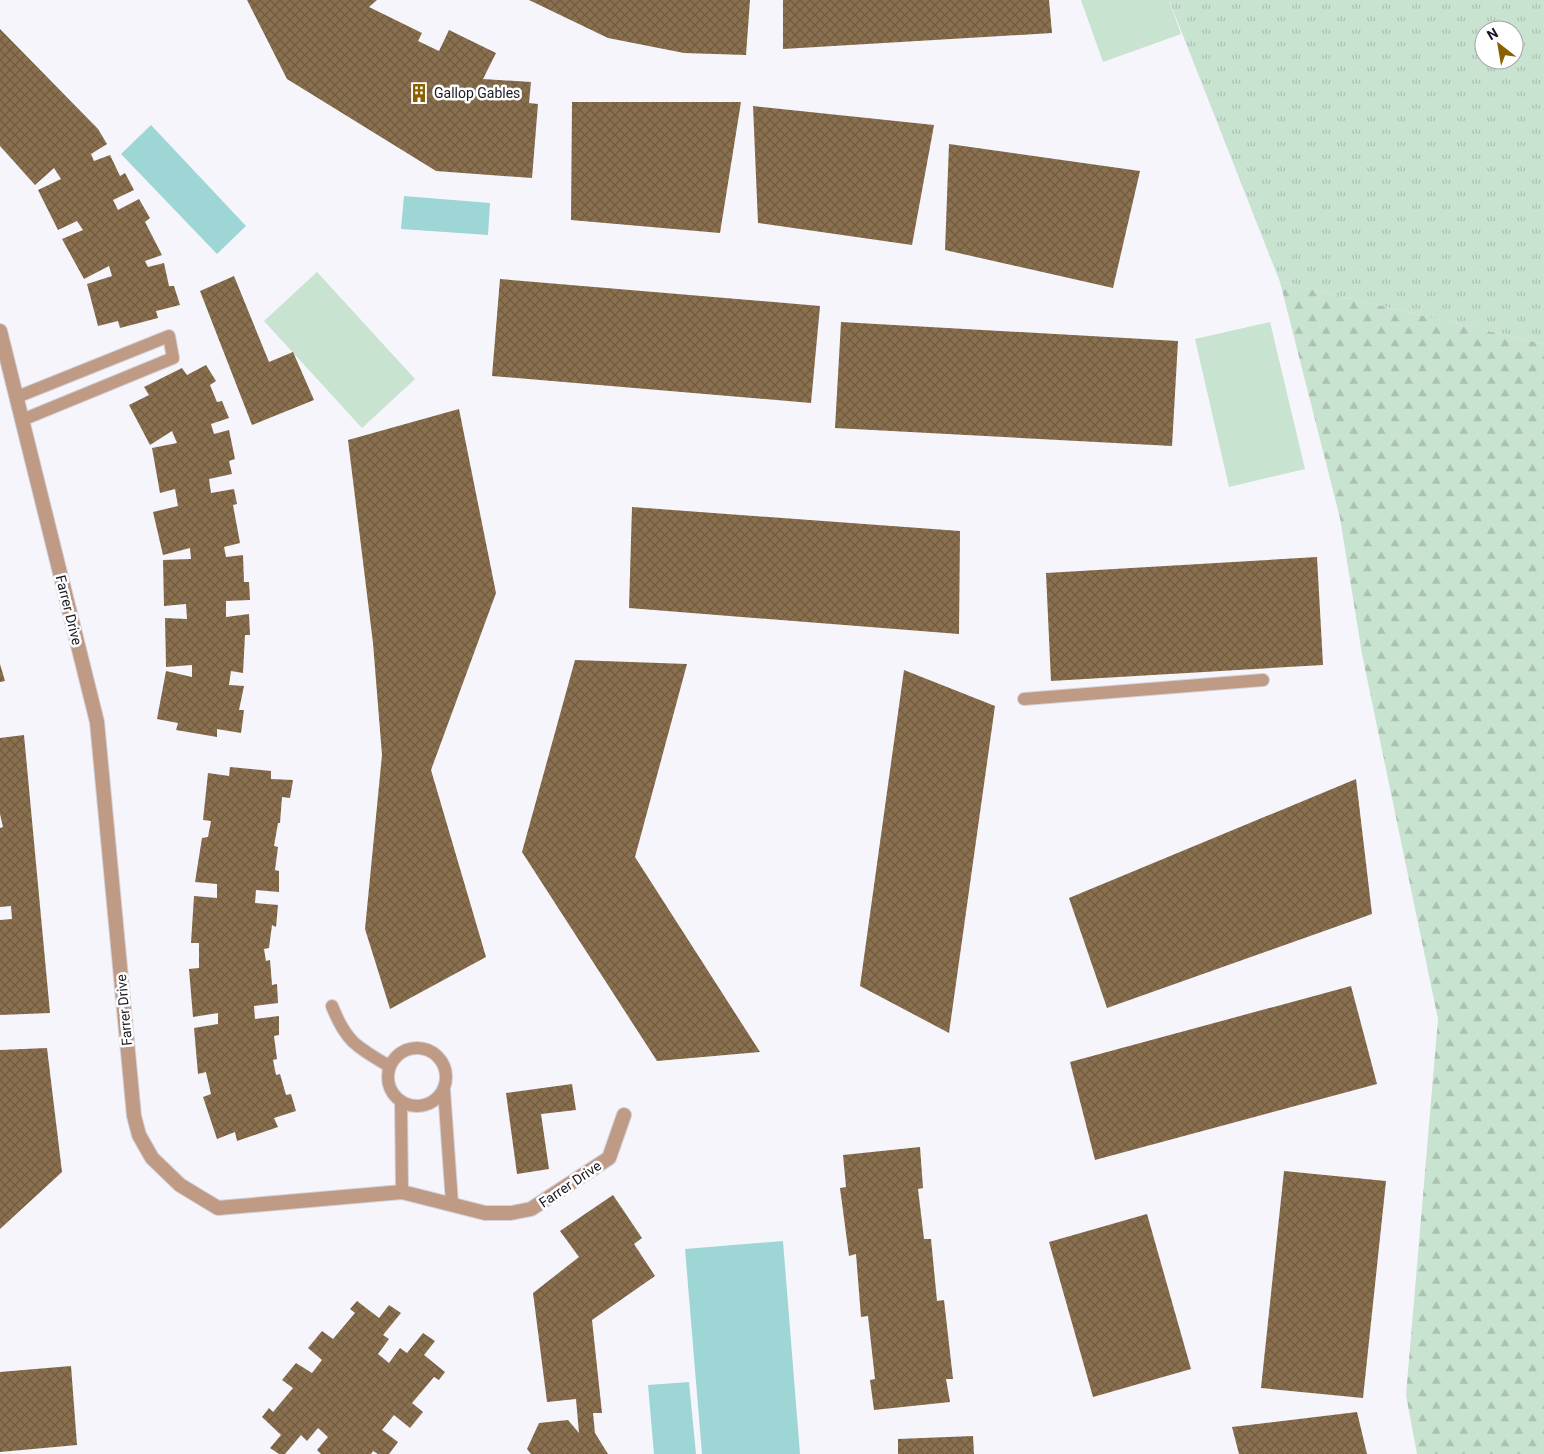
<svg xmlns="http://www.w3.org/2000/svg" width="1544" height="1454" font-family="Roboto,sans-serif">
<style>
.forest{fill:url(#forest-firs)}
.park{fill:url(#park-tufts);fill-rule:evenodd}
.pitch{fill:#c8e3cf}
.water{fill:#9ed6d6}
.building{fill:url(#building-cross-hatch)}
.lines{fill:none;stroke-linecap:round;stroke-linejoin:round}
.service-casing{stroke:#d3d2d9;stroke-width:14}
.minor-casing{stroke:#d3d2d9;stroke-width:16}
.service{stroke:#bf9a85;stroke-width:12}
.minor{stroke:#bf9a85;stroke-width:14}
.labels{text-anchor:middle;dominant-baseline:central;stroke-width:5;stroke-linejoin:round;paint-order:stroke}
.poi-label{font-size:14px;fill:#1b1924;stroke:#fff;text-anchor:start}
.street-label{font-size:14px;fill:#1b1924;stroke:#fff}
</style>
<defs>
<pattern id="forest-firs" width="22" height="20" patternUnits="userSpaceOnUse" patternTransform="scale(1.25)"><rect width="22" height="20" fill="#c8e3cf"/><path d="M5 1l3.5 6h-7zM16 11l3.5 6h-7z" fill="#abc2b2"/></pattern>
<pattern id="park-tufts" width="24" height="20" patternUnits="userSpaceOnUse" patternTransform="scale(1.25)"><rect width="24" height="20" fill="#c8e3cf"/><path d="M3 7l-1-3M5 7V3M7 7l1-3M15 17l-1-3M17 17v-4M19 17l1-3" fill="none" stroke="#abc2b2"/></pattern>
<pattern id="building-cross-hatch" width="8" height="8" patternUnits="userSpaceOnUse" patternTransform="scale(1.25)"><rect width="8" height="8" fill="#8a704f"/><path d="M0 0l8 8M0 8l8-8" fill="none" stroke="#705b41"/></pattern>
</defs>
<rect width="100%" height="100%" fill="#f6f5fc"/>
<polygon class="forest" points="1280,282 1544,344 1544,1454 1417,1454 1406,1395 1438,1019 1362,654 1340,518"/>
<path class="park" d="M1169 0H1544V344L1280 282ZM1484 30H1514V60H1484Z"/>
<g class="pitch">
<polygon points="1081,0 1169,0 1181,34 1103,62"/>
<polygon points="317,272 415,379 362,428 264,321"/>
<polygon points="1270,322 1305,469 1229,487 1195,339"/>
</g>
<g class="water">
<polygon points="151,125 246,226 217,254 121,154"/>
<polygon points="404,196 490,203 488,235 401,229"/>
<polygon points="783,1241 800,1454 702,1454 685,1249"/>
<polygon points="689,1382 696,1454 654,1454 648,1385"/>
</g>
<g class="building">
<polygon points="247,0 377,0 369,7 422,33 418,41 439,51 449,30 496,53 483,79 531,82 529,103 538,104 532,178 436,171 287,79"/>
<polygon points="529,0 750,0 746,55 684,53 608,38"/>
<polygon points="783,0 1049,0 1052,33 783,49"/>
<polygon points="0,29 98,129 107,144 91,154 94,161 110,155 120,176 125,173 134,190 113,200 118,210 139,199 150,218 145,222 162,255 145,261 148,267 164,263 169,286 174,286 180,305 156,311 158,318 120,328 118,321 98,326 87,284 112,276 109,266 84,279 62,239 83,230 77,221 58,230 38,190 61,179 54,168 35,185 0,146"/>
<polygon points="572,102 741,102 720,233 571,220"/>
<polygon points="753,106 934,125 912,245 758,223"/>
<polygon points="949,144 1140,171 1113,288 945,250"/>
<polygon points="234,276 269,362 293,352 314,400 252,425 200,291"/>
<polygon points="500,279 820,306 811,403 492,376"/>
<polygon points="841,322 1178,341 1172,446 835,428"/>
<polygon points="206,365 216,381 210,385 217,402 222,401 229,418 211,424 214,434 229,430 235,459 229,461 232,474 209,479 211,493 234,489 237,504 233,505 240,543 224,547 226,557 243,555 244,582 249,582 250,600 226,601 226,617 249,614 250,635 245,635 243,673 231,671 229,685 244,686 239,710 244,710 241,733 217,729 217,737 176,730 178,723 157,719 166,671 192,677 192,665 166,667 165,618 187,619 186,604 164,606 163,560 191,559 190,548 163,555 153,512 178,506 175,489 160,493 152,448 177,443 172,431 150,445 129,405 149,395 144,387 182,368 187,375"/>
<polygon points="459,409 496,593 431,770 486,957 390,1009 365,929 382,755 373,643 348,440"/>
<polygon points="632,507 960,531 959,634 629,608"/>
<polygon points="1317,557 1323,665 1051,681 1046,573"/>
<polygon points="575,660 687,664 635,857 760,1052 657,1061 522,852"/>
<polygon points="0,664 5,681 0,682"/>
<polygon points="904,670 995,706 949,1033 860,986"/>
<polygon points="24,735 50,1013 0,1015 0,920 12,919 11,906 0,907 0,828 3,827 0,814 0,738"/>
<polygon points="230,767 271,771 271,779 293,780 290,798 282,797 280,823 278,823 274,846 278,847 275,870 279,871 279,892 256,890 255,903 278,905 276,927 272,925 269,948 264,949 266,961 270,960 272,985 277,984 278,1003 254,1006 255,1019 279,1016 279,1035 274,1036 277,1059 273,1060 276,1075 280,1074 286,1095 291,1094 296,1111 274,1118 278,1127 237,1141 235,1132 217,1139 203,1097 211,1094 206,1072 198,1074 194,1028 218,1024 218,1013 193,1017 189,969 199,968 199,943 191,943 194,896 217,898 217,884 195,882 202,838 208,837 211,821 203,820 208,773 229,776"/>
<polygon points="1356,779 1372,914 1107,1008 1069,898"/>
<polygon points="1351,986 1377,1084 1095,1160 1070,1062"/>
<polygon points="47,1048 62,1172 0,1229 0,1050"/>
<polygon points="572,1084 576,1110 541,1114 549,1169 517,1174 506,1093"/>
<polygon points="920,1147 923,1188 918,1189 924,1239 931,1239 937,1301 944,1300 953,1379 946,1379 950,1402 874,1410 870,1380 875,1379 868,1316 861,1317 856,1254 849,1256 840,1188 846,1187 843,1155"/>
<polygon points="1284,1171 1386,1181 1363,1398 1261,1388"/>
<polygon points="613,1195 642,1238 634,1244 655,1276 592,1320 602,1413 593,1413 595,1433 608,1454 531,1454 527,1449 539,1423 568,1420 579,1433 576,1399 547,1402 533,1293 579,1257 560,1231"/>
<polygon points="1147,1214 1191,1369 1093,1397 1049,1242"/>
<polygon points="357,1301 379,1318 389,1305 401,1313 383,1335 389,1339 378,1354 389,1363 400,1348 407,1353 423,1333 435,1341 424,1355 445,1372 439,1380 434,1377 412,1403 423,1412 410,1428 394,1415 382,1430 398,1442 389,1454 378,1454 373,1451 371,1454 321,1454 317,1450 328,1437 318,1428 307,1441 301,1435 285,1454 279,1454 270,1448 281,1435 262,1417 269,1408 273,1412 293,1388 282,1380 296,1363 312,1373 322,1360 308,1348 322,1331 333,1339 355,1313 350,1309"/>
<polygon points="71,1366 77,1445 0,1452 0,1372"/>
<polygon points="1357,1412 1367,1454 1239,1454 1232,1427"/>
<polygon points="973,1436 974,1454 898,1454 898,1439"/>
</g>
<g class="lines">
<g class="service-casing">
<g id="service">
<polyline points="17,397 169,336 173,358 22,420"/>
<polyline points="1024,699 1263,680"/>
<path d="M332 1006C346 1042 357 1047 389 1066"/>
<circle cx="417" cy="1077" r="29"/>
<polyline points="444,1090 452,1203"/>
<polyline points="401,1103 402,1192"/>
</g>
</g>
<g class="minor-casing">
<polyline id="minor" points="0,331 97,722 134,1116 139,1135 152,1158 180,1185 218,1208 402,1192 485,1213 511,1213 531,1209 609,1158 624,1115"/>
</g>
<use href="#service" class="service"/>
<use href="#minor" class="minor"/>
</g>
<defs>
<g id="building-bare" transform="scale(1.5)"><path d="M-4-6H4V6H1V3H-1V6H-4ZM-2.5-4.3h1.7v1.8h-1.7ZM.8-4.3h1.7v1.8H.8ZM-2.5-1h1.7V.8h-1.7ZM.8-1h1.7V.8H.8Z" fill="#8a6000" stroke="#fff" stroke-width="2.5" paint-order="stroke"/></g>
</defs>
<g fill-rule="evenodd">
<use href="#building-bare" x="419" y="93"/>
</g>
<g class="labels">
<g class="poi-label">
<text x="434" y="93">Gallop Gables</text>
</g>
<g class="street-label">
<text transform="translate(69 610) rotate(76)">Farrer Drive</text>
<text transform="translate(124 1010) rotate(-95)">Farrer Drive</text>
<text transform="translate(570 1184) rotate(-34)">Farrer Drive</text>
</g>
</g>
<g transform="translate(1499 45) rotate(329)"><circle r="24" fill="#ffffff" stroke="#a4a3a7"/>
<path d="M0-4L9 19L0 12L-9 19Z" fill="#8a6000"/>
<text y="-8" font-size="14" font-weight="bold" text-anchor="middle" fill="#1b1924">N</text>
</g>
</svg>
